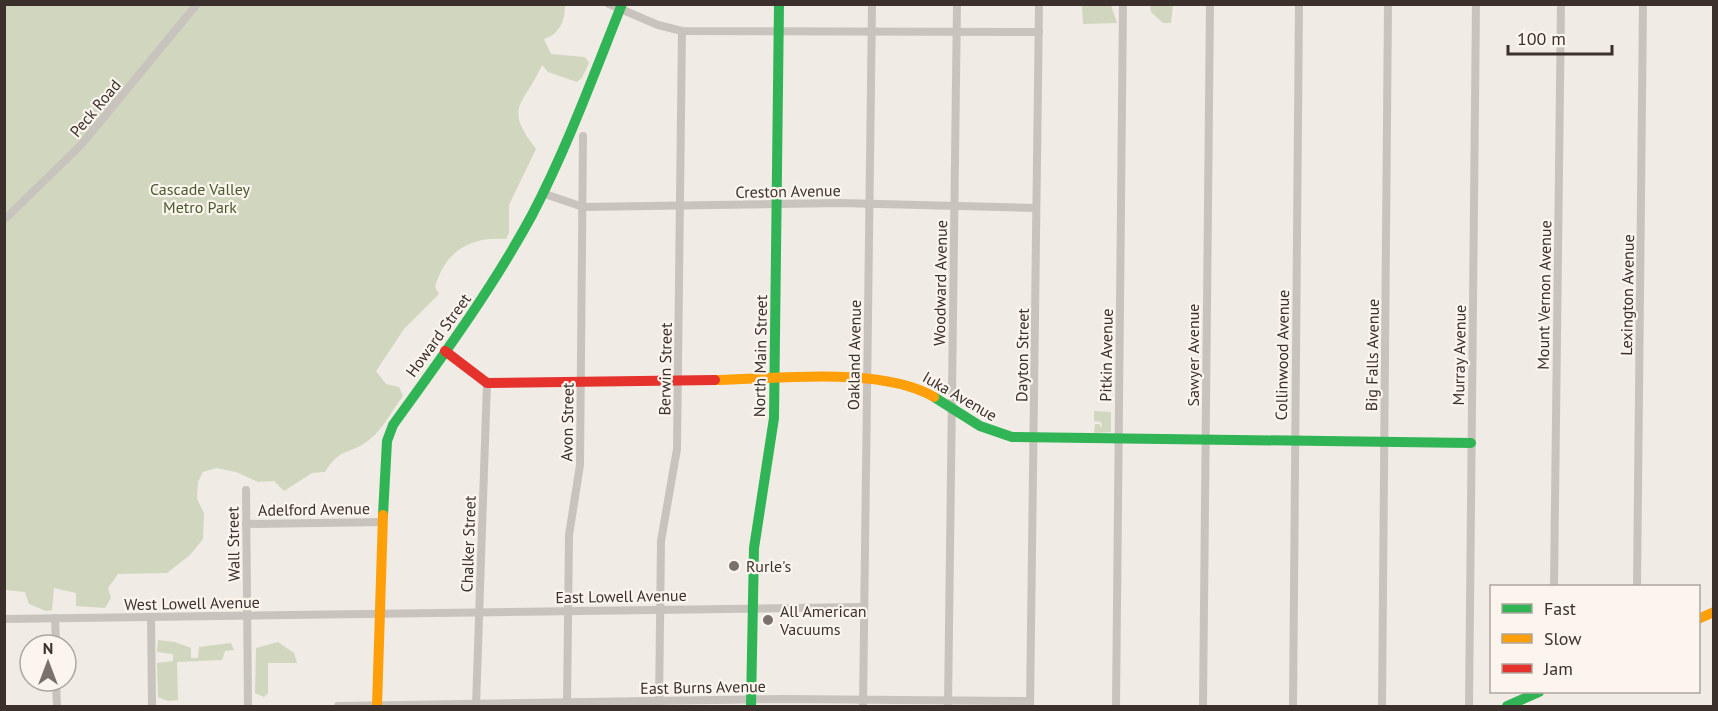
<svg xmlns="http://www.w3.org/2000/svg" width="1718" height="711" font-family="'PT Sans',sans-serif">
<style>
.green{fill:#d1d6bf}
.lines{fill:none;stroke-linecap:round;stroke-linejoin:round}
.street{stroke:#c9c3be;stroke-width:8}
.fast{stroke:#30b455;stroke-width:10}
.slow{stroke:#ff9f0a;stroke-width:10}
.jam{stroke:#e5322d;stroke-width:10}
.poi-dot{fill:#7a716c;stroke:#fbf5ee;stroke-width:2}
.labels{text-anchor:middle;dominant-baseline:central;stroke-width:4.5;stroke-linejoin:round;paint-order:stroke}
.street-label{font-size:16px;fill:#3b302b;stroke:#fbf5ee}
.park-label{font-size:16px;fill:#4a5a2e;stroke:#fbf5ee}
.poi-label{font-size:16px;fill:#3b302b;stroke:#fbf5ee;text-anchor:start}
</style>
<rect width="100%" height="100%" fill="#f0ebe5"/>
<g class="green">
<path d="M4 5H565C565 20 560 34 544 39L551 54 585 57 589 63 582 78 577 82 548 72 542 65C523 107 503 106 536 149L509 205V233L506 239C469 236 445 252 435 287L439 294 404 329 376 371 386 384 399 387 403 396C391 411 385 427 369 440 350 455 340 447 325 472L312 473 284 491 274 481 258 482 236 472 216 468 203 472 198 482 197 499 204 513 203 539 190 555 167 573 118 574 108 588 111 598 105 608 76 606V593L54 588 52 610 46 611 29 604 25 592 5 590Z"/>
<polygon points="1082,5 1111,5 1117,23 1083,24"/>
<polygon points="1150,5 1173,5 1171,23 1163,23 1151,12"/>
<polygon points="1094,411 1111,412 1111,432 1094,433 1095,424 1099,424 1102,428 1101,422 1094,421"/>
<polygon points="158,640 175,642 191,648 191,658 198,658 199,647 231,643 234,650 225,651 222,660 177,662 178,700 168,701 158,697 157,663 173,661 173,654 157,652"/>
<polygon points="278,642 294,653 297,663 268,663 268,693 264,697 255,693 256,648"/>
</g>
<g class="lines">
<g class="street">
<polyline points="609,4 658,25 682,31 1039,32"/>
<polyline points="542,193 583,207 840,203 1036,208"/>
<polyline points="4,220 81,145 197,4"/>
<polyline points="246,490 248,706"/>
<polyline points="246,524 383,522"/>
<polyline points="1554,586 1561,4"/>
<polyline points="1637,586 1643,4"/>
<polyline points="151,617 152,706"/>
<polyline points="55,618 56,645"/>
<polyline points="4,619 863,607"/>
<polyline points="56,681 57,706"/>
<polyline points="567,705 569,535 580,465 583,136"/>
<polyline points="338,706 785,699 1030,701"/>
<polyline points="476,706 487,383"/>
<polyline points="659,706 661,541 677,449 682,31"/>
<polyline points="863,706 872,4"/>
<polyline points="948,706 957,4"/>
<polyline points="1030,706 1039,4"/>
<polyline points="1116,706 1123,4"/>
<polyline points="1203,706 1210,4"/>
<polyline points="1293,706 1299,4"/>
<polyline points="1382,706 1388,4"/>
<polyline points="1469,706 1476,4"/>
</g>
<g class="fast">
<polyline points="934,397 980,426 1012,437 1471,443"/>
<path d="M383 515 387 441 393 425C442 357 492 289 532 215 567 148 594 74 622 4"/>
<polyline points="751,706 754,548 774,418 779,4"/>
<polyline points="1507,706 1539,692"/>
</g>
<g class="slow">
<path d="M715 380C777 379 881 366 934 397"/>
<polyline points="1698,619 1714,612"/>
<polyline points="377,706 383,515"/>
</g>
<polyline class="jam" points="445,351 487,383 715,380"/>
</g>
<g class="poi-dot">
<circle cx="734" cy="566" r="6"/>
<circle cx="768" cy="620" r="6"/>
</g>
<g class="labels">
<g class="street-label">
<text transform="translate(95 108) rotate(-50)">Peck Road</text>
<text transform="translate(788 191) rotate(-1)">Creston Avenue</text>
<text transform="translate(940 283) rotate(-89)">Woodward Avenue</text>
<text transform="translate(1544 295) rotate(-89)">Mount Vernon Avenue</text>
<text transform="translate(1627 295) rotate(-89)">Lexington Avenue</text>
<text transform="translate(438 335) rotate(-54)">Howard Street</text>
<text transform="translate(854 355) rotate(-89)">Oakland Avenue</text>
<text transform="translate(1022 355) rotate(-89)">Dayton Street</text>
<text transform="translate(1106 355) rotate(-89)">Pitkin Avenue</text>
<text transform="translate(1193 355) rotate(-90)">Sawyer Avenue</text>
<text transform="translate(1282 355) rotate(-89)">Collinwood Avenue</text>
<text transform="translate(1372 355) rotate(-89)">Big Falls Avenue</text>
<text transform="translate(1459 355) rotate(-89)">Murray Avenue</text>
<text transform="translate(760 356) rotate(-89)">North Main Street</text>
<text transform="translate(665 369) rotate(-89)">Berwin Street</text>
<text transform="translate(960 396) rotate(30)">Iuka Avenue</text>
<text transform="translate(567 422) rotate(-89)">Avon Street</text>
<text transform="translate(314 509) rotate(-1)">Adelford Avenue</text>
<text transform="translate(233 544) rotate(-91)">Wall Street</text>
<text transform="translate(468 544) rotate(-88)">Chalker Street</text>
<text transform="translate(621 596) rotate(-1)">East Lowell Avenue</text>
<text transform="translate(192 603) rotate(-1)">West Lowell Avenue</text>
<text transform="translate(703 687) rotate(-1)">East Burns Avenue</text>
</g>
<g class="park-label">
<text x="200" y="189">Cascade Valley<tspan x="200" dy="18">Metro Park</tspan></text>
</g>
<g class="poi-label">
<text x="746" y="566">Rurle's</text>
<text x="780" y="611">All American<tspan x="780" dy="18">Vacuums</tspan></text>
</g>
</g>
<rect width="1718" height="711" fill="none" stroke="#3b302b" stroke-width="12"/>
<rect x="1490" y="585" width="210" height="108" fill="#fbf5ee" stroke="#aea6a0" stroke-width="1.5"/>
<rect x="1502" y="604" width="30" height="9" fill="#30b455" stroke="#aea6a0" stroke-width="1.5"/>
<text x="1544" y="615" font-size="18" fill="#3b302b">Fast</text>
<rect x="1502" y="634" width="30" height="9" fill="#ff9f0a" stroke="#aea6a0" stroke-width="1.5"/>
<text x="1544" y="645" font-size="18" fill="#3b302b">Slow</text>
<rect x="1502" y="664" width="30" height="9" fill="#e5322d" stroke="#aea6a0" stroke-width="1.5"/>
<text x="1544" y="675" font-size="18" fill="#3b302b">Jam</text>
<g transform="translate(48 663)"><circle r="28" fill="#fbf5ee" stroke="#aea6a0" stroke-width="1.5"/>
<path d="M0-4.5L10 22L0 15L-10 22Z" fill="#7a716c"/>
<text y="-9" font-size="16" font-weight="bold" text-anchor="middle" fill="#3b302b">N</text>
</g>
<path d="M1508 45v9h104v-9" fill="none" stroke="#3b302b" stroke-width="3"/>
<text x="1517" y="45" font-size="18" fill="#3b302b" stroke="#fbf5ee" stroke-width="4.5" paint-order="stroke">100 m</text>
</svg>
